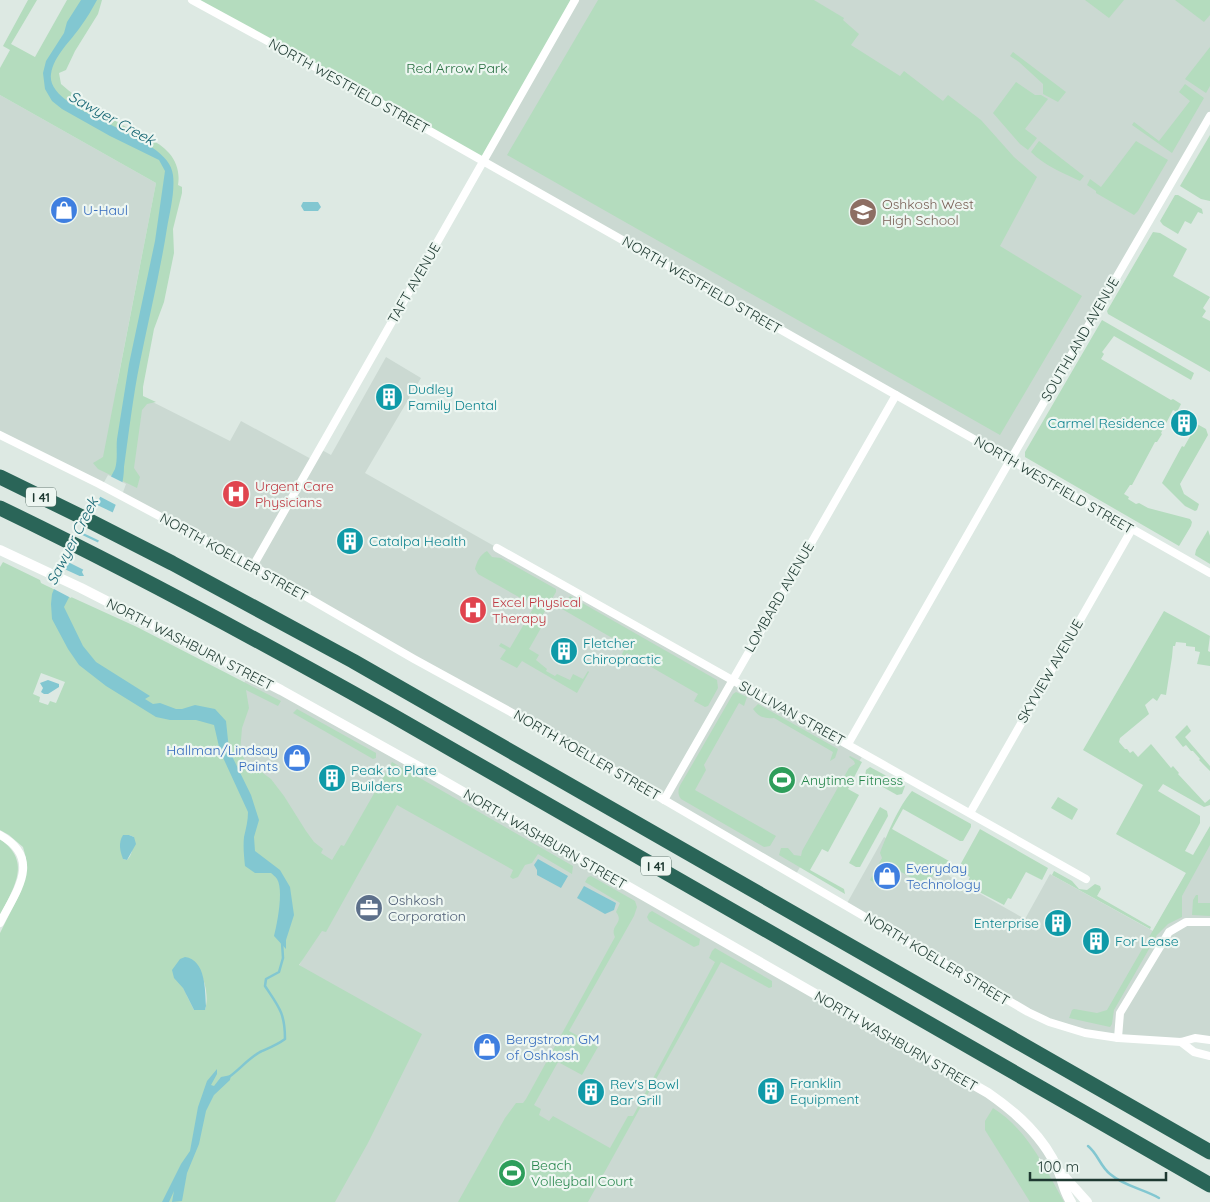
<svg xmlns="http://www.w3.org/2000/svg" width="1210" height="1202" font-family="Quicksand,sans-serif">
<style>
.built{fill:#cbd9d2}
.green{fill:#b4dcbe;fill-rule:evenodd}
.water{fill:#82c7d1}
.pier{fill:#dde9e3}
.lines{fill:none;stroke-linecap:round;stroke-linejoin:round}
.stream{stroke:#82c7d1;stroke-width:2.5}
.minor{stroke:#fff;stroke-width:8}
.tertiary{stroke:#fff;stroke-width:10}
.motorway{stroke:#2a6558;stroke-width:15}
.labels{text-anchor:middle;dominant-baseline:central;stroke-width:4.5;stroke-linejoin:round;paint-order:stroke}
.shield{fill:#edf6f1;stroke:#5c726b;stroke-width:1}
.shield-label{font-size:12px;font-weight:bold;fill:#1e3931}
.park-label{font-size:14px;fill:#287042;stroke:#edf6f1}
.street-label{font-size:14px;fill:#1e3931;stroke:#edf6f1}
.education-label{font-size:14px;fill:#785e54;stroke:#edf6f1;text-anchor:start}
.shop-label{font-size:14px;fill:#366cbe;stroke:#edf6f1;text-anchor:start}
.culture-label{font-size:14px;fill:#0d838f;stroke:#edf6f1;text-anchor:start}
.health-label{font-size:14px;fill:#be3a42;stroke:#edf6f1;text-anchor:start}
.leisure-label{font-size:14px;fill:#27864d;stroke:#edf6f1;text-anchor:start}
.service-label{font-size:14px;fill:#4e5e75;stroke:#edf6f1;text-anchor:start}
.water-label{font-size:15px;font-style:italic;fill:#186875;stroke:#edf6f1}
</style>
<rect width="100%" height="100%" fill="#dde9e3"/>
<g class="built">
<polygon points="575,0 1210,0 1210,117 1010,460 483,161"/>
<polygon points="0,95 156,183 117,384 230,441 241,421 313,460 320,449 331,455 386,357 421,378 365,473 731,680 864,753 795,876 357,625 0,435"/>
<polygon points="249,674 988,1093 1031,1129 1071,1202 208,1202 287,991 337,887 0,1129"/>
<polygon points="1210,831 1210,1040 1118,1038 1049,1022 846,905 884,837 942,870 952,878 1025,919 1050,874 1153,931"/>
</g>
<g class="green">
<path d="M28 0H37L11 44 35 57 67 0H102L98 14 75 51 66 70 59 73 61 84C80 101 103 113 126 127 139 135 158 140 169 153 177 162 180 174 178 185L182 187V193L173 229 174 253 164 302 154 329 143 387V396L156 402 147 404 142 410 134 468 140 477 137 488 98 469 93 463 103 457 156 183 0 95V68L10 50 3 46Z"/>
<polygon points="192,0 575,0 483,161"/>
<polygon points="598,0 814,0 844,18 843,20 859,34 851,45 900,76 904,71 943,101 948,95 981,120 1014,157 1037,177 1000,246 1082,296 1000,435 507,155"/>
<polygon points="1085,0 1124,0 1109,18"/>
<polygon points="1175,0 1210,0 1210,15 1204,22"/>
<polygon points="1210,47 1210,86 1206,93 1185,79"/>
<polygon points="1013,52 1066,92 1058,102 1043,94 1043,84 1019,62 1010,56"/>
<polygon points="1016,82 1035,95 1041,95 1048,99 1025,129 1037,138 1028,150 1020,144 993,113"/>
<polygon points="1185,84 1204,98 1172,153 1132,125 1134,122 1159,141 1190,101 1179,92"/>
<polygon points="1210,135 1210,201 1201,199 1180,186"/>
<path d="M1039 141 1084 176 1080 181C1063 173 1045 166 1031 152Z"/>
<polygon points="1136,141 1168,160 1138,211 1134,215 1096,193 1096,191 1087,185 1090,179 1101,187"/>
<polygon points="1175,195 1178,195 1202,209 1203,214 1198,212 1191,224 1185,221 1178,234 1163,225 1160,221"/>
<polygon points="1153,232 1160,233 1187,249 1173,276 1210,297 1203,308 1206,311 1202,317 1210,321 1210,372 1108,314 1107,311"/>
<polygon points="1102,320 1194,373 1191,380 1114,336 1102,352 1104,354 1101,359 1171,400 1173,399 1181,404 1177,412 1173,410 1161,433 1162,434 1157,442 1155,442 1132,485 1130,485 1124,494 1129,497 1128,499 1136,504 1139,503 1148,508 1190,519 1192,522 1191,526 1179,546 1025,457 1025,452"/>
<polygon points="1197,424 1206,429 1208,435 1180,484 1184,494 1199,504 1197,510 1195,511 1185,506 1162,483 1182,446 1184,447"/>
<polygon points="1208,530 1210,536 1210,564 1195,555 1196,550"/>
<path d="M487 551 492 557 501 558 556 589V592L541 618 545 621 529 649 539 655 536 660 547 669 546 671 555 676 557 674 570 680 573 674 583 679 588 671 589 672 577 693 522 661 517 668 500 659 506 650 499 646 501 643 510 648 538 600 530 595 526 601 478 574 475 569C477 561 480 555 487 551Z"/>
<path d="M3 562 40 580 41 583 47 586 137 627 281 701 278 706 246 690 249 708 242 728 240 752 245 760 271 779 284 796 306 831 314 842 323 849 321 853 332 860 341 845 344 846 392 762 573 866 572 874 538 854 532 863 525 865 518 877 513 879 510 877 513 870 397 805 326 932 322 931 299 965 422 1034 368 1143 335 1202H0V933L20 893 26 869V858L23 847 9 835 0 830V567ZM41 673 65 682 56 703 50 701 48 705 39 702 40 697 33 694ZM123 835H129L134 837C133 844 133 855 127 860L123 859ZM200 970C205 982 209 997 205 1010H194L183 988Z"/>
<polygon points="570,596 717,680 718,688 708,706 705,707 694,701 698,694 627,653 623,659 620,658 626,646 562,609"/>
<polygon points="1164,611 1210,636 1208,651 1210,652 1210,666 1197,664 1200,652 1195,651 1195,647 1186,646 1186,643 1176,642 1175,646 1173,646 1172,657 1166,695 1161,694 1157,701 1153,698 1145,705 1149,714 1120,738 1119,742 1125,749 1127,749 1130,753 1133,751 1138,757 1151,744 1171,768 1173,766 1179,773 1178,774 1205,803 1210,799 1210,805 1204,807 1163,784 1158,791 1200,816 1200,823 1185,851 1193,855 1210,826 1210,845 1182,896 1182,917 1168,924 1157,935 1114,1010 1112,1024 1110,1027 1069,1018 1072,1010 1074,1009 1097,1013 1107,1010 1186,873 1116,834 1143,785 1083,750"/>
<path d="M736 692 747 697 744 706 739 703 704 765 706 770 695 790 776 836 770 846 764 847 681 799C675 791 681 784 685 777L733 694Z"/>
<path d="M758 704 838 749 835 758 830 761 833 752 774 718C764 719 759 717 753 709Z"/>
<polygon points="297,709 376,753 376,758 373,759 293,713"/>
<polygon points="1187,725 1191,731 1185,737 1210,766 1210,771 1199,760 1200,759 1193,751 1191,751 1186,745 1183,747 1175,737"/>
<polygon points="850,756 862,762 848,789 859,795 828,852 822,849 810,870 844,889 845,894 779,855 781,848 788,848 794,855 801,856 802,851 849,768 855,764 854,761 849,757"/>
<polygon points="870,767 905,786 902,794 897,795 865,777 866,770"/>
<path d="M912 791 971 824V827L963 841H960L903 809 892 829 949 861 947 865 936 870 928 885 926 886 887 864 875 883 870 880 882 858 880 853C887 834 899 806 912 791Z"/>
<polygon points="1058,797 1078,809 1072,820 1051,808"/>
<polygon points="880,807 887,811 888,816 860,867 856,867 849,863"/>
<polygon points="980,829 1048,868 1042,880 1026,872 1011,899 1008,898 1004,905 966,885 970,877 959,871 959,867"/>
<path d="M0 839C33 863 13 887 0 917Z"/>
<polygon points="1054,871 1072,881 1079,889 1087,890 1095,884 1100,886 1101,889 1097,896 1151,927 1150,929 1052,875"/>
<path d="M591 876 635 901 637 907 634 916 569 1031 598 1047 582 1075 558 1062 534 1105 541 1109 539 1115 549 1121 553 1116 610 1148 628 1116H633L715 962 709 958 712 951 715 948 772 981V987L769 988 721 962 588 1202H458L505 1118 516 1103H523L526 1099 615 937C609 925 625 923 616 912L620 903 585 882 588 877Z"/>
<polygon points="1196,895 1198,895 1198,903 1210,903 1210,916 1192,915 1193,900"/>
<polygon points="652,911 700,939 699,945 694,947 649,921 647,917 649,913"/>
<path d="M993 1108C1028 1130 1045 1168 1064 1202H1030L985 1130V1121Z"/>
</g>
<g class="water">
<path d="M81 0H97C92 9 87 18 81 26 71 41 54 55 51 74 45 114 170 133 173 175 175 192 170 211 167 228 160 273 149 317 140 362 133 396 129 432 124 467 124 501 98 541 82 572L84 576H80L64 607 83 646 96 662 150 696 145 699 153 704 160 703 176 709H182L195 705 215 709 226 721 229 750 251 795 259 820 254 837 255 851 280 870 290 887 294 915 286 940V949L274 936C277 924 284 890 277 879 275 876 273 875 271 873H255L245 866C244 856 243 847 244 837 246 828 248 821 248 812L220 751 214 725 196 720H170L156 717 106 686 79 665 68 649 52 619 51 604 52 594 63 567 61 564 65 563 115 469C118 459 116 449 117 439L129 364 155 241 165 171 159 160 110 136 62 109 52 101 45 89 43 73 46 61 64 33 67 22Z"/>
<polygon points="303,202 318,202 321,207 318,211 304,211 301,206"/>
<polygon points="48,680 59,684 59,687 48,694 44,694 41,692 43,688 40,683"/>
<path d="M123 835H129L134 837 136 844 127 860 123 859C120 851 118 843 123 835Z"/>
<polygon points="538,859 568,876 561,888 537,875 537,870 534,865"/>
<polygon points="584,886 616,903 614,910 605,914 577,898"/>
<path d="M185 957C206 960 205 990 206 1006L205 1010H194L183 988 174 978 172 970 180 959Z"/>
<polygon points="217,1069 217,1074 211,1085 214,1086 221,1077 231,1075 230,1080 214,1095 206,1111 199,1144 187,1173 182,1201 172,1202 174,1191 169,1202 162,1202 181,1164 190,1151 198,1107 207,1081"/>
</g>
<g class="pier">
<polygon points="108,475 126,484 118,506 97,495"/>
<polygon points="93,503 114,513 100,541 79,531"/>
<polygon points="78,533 99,543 86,571 64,560"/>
<polygon points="60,567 84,578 82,579 71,598 52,588"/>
</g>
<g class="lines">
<g class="stream">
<path d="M229 1077C240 1069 248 1059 260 1052 269 1048 277 1045 285 1039 285 1013 279 1007 265 986L266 979 279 972 283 958 282 942"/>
<path d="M1088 1146C1098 1154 1100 1166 1110 1174 1124 1186 1143 1189 1159 1198"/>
</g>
<g class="minor">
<polyline points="192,0 370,97 1210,573"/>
<polyline points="0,435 99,484 253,566 414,659 558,738 1028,1012 1049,1022 1085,1033 1118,1038 1181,1042 1195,1038 1210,1040"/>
<path d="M497 548C694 659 890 768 1086 879"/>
<polyline points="253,566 575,0"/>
<polyline points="848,744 1004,471 1210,116"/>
<polyline points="664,800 896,395"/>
<polyline points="970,813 1132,529"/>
<path d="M0 835C43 859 16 891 0 923"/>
<polyline points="1118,1038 1120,1013 1169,932 1186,922 1210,922"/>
<polyline points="1181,1042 1194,1052 1210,1056"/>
</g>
<g class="tertiary">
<path d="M0 550 81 588 281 690 428 772 988 1093C1017 1113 1044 1137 1058 1170 1063 1181 1064 1192 1071 1202"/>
<polyline points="1061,1173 1087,1202"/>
</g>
<g class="motorway">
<polyline points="0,477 82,517 172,563 353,661 1210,1152"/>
<path d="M0 508C133 572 262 642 390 714L1210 1185"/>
</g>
</g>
<defs>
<g id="shop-disc" transform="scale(1.4375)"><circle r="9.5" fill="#3f7fe0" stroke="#edf6f1"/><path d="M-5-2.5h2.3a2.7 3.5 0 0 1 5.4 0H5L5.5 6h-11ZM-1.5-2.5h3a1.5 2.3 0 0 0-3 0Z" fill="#fff"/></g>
<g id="school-disc" transform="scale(1.4375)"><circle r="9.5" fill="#8d6e63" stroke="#edf6f1"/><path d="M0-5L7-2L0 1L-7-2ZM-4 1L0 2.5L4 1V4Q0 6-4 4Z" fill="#fff"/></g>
<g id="building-disc" transform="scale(1.4375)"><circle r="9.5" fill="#0f9aa8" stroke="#edf6f1"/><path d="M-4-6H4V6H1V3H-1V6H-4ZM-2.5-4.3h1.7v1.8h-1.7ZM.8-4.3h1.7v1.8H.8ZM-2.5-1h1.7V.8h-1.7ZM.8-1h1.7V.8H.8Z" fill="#fff"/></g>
<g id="hospital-disc" transform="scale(1.4375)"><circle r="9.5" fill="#e0444e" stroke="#edf6f1"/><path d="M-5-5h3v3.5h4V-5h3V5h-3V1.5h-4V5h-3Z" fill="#fff"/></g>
<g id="stadium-disc" transform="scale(1.4375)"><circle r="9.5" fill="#2e9e5b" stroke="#edf6f1"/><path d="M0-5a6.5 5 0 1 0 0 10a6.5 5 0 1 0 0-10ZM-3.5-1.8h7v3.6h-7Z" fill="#fff"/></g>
<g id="office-disc" transform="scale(1.4375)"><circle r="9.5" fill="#5c6f8a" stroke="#edf6f1"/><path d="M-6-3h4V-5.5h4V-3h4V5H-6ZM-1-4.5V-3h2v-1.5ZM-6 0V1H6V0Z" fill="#fff"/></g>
</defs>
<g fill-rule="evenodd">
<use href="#shop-disc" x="64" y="210"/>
<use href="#school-disc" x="863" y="212"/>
<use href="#building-disc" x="389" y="397"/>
<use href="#building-disc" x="1184" y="423"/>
<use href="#hospital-disc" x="236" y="494"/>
<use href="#building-disc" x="350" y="541"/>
<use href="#hospital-disc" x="473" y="610"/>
<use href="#building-disc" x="564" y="651"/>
<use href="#shop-disc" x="297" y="758"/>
<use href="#building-disc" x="332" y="778"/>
<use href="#stadium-disc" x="782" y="780"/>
<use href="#shop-disc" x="887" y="876"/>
<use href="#office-disc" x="369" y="908"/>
<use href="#building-disc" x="1058" y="923"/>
<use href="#building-disc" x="1096" y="941"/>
<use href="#shop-disc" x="487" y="1047"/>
<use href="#building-disc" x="771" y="1091"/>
<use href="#building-disc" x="591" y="1092"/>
<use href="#stadium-disc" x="512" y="1173"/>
</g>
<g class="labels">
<g class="shield">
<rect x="26" y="487.5" width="30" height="19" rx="4"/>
<rect x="641" y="856.5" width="30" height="19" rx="4"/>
</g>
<g class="shield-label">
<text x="41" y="497">I 41</text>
<text x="656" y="866">I 41</text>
</g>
<g class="park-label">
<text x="457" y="68">Red Arrow Park</text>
</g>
<g class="street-label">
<text transform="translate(349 86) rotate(29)">NORTH WESTFIELD STREET</text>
<text transform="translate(414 283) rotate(-60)">TAFT AVENUE</text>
<text transform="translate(702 285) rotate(30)">NORTH WESTFIELD STREET</text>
<text transform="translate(1080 339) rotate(-60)">SOUTHLAND AVENUE</text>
<text transform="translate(1054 485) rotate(30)">NORTH WESTFIELD STREET</text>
<text transform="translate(234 557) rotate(29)">NORTH KOELLER STREET</text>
<text transform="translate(779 597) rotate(-60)">LOMBARD AVENUE</text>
<text transform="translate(190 644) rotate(27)">NORTH WASHBURN STREET</text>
<text transform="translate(1050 671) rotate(-60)">SKYVIEW AVENUE</text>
<text transform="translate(792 713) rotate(29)">SULLIVAN STREET</text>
<text transform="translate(587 755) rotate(30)">NORTH KOELLER STREET</text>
<text transform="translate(545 839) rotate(30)">NORTH WASHBURN STREET</text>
<text transform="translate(937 959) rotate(31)">NORTH KOELLER STREET</text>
<text transform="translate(896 1041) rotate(30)">NORTH WASHBURN STREET</text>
</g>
<g class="education-label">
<text x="882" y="204">Oshkosh West<tspan x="882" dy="16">High School</tspan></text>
</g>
<g class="shop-label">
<text x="83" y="210">U-Haul</text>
<text x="278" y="750" text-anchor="end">Hallman/Lindsay<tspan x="278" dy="16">Paints</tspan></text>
<text x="906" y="868">Everyday<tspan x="906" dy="16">Technology</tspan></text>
<text x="506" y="1039">Bergstrom GM<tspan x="506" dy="16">of Oshkosh</tspan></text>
</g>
<g class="culture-label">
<text x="408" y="389">Dudley<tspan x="408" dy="16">Family Dental</tspan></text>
<text x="1165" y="423" text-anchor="end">Carmel Residence</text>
<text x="369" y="541">Catalpa Health</text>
<text x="583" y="643">Fletcher<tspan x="583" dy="16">Chiropractic</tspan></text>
<text x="351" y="770">Peak to Plate<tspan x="351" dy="16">Builders</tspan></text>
<text x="1039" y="923" text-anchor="end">Enterprise</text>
<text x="1115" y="941">For Lease</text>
<text x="790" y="1083">Franklin<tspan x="790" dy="16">Equipment</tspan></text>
<text x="610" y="1084">Rev's Bowl<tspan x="610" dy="16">Bar Grill</tspan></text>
</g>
<g class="health-label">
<text x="255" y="486">Urgent Care<tspan x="255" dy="16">Physicians</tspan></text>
<text x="492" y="602">Excel Physical<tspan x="492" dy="16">Therapy</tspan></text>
</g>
<g class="leisure-label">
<text x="801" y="780">Anytime Fitness</text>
<text x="531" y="1165">Beach<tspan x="531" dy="16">Volleyball Court</tspan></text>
</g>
<g class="service-label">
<text x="388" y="900">Oshkosh<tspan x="388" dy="16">Corporation</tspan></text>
</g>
<g class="water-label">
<text transform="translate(112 118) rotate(29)">Sawyer Creek</text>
<text transform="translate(72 541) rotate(-63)">Sawyer Creek</text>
</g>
</g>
<path d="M1030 1172v8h136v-8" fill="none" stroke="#1e3931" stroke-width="2.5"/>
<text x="1038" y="1172" font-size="15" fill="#1e3931" stroke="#edf6f1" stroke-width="4" paint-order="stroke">100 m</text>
</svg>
